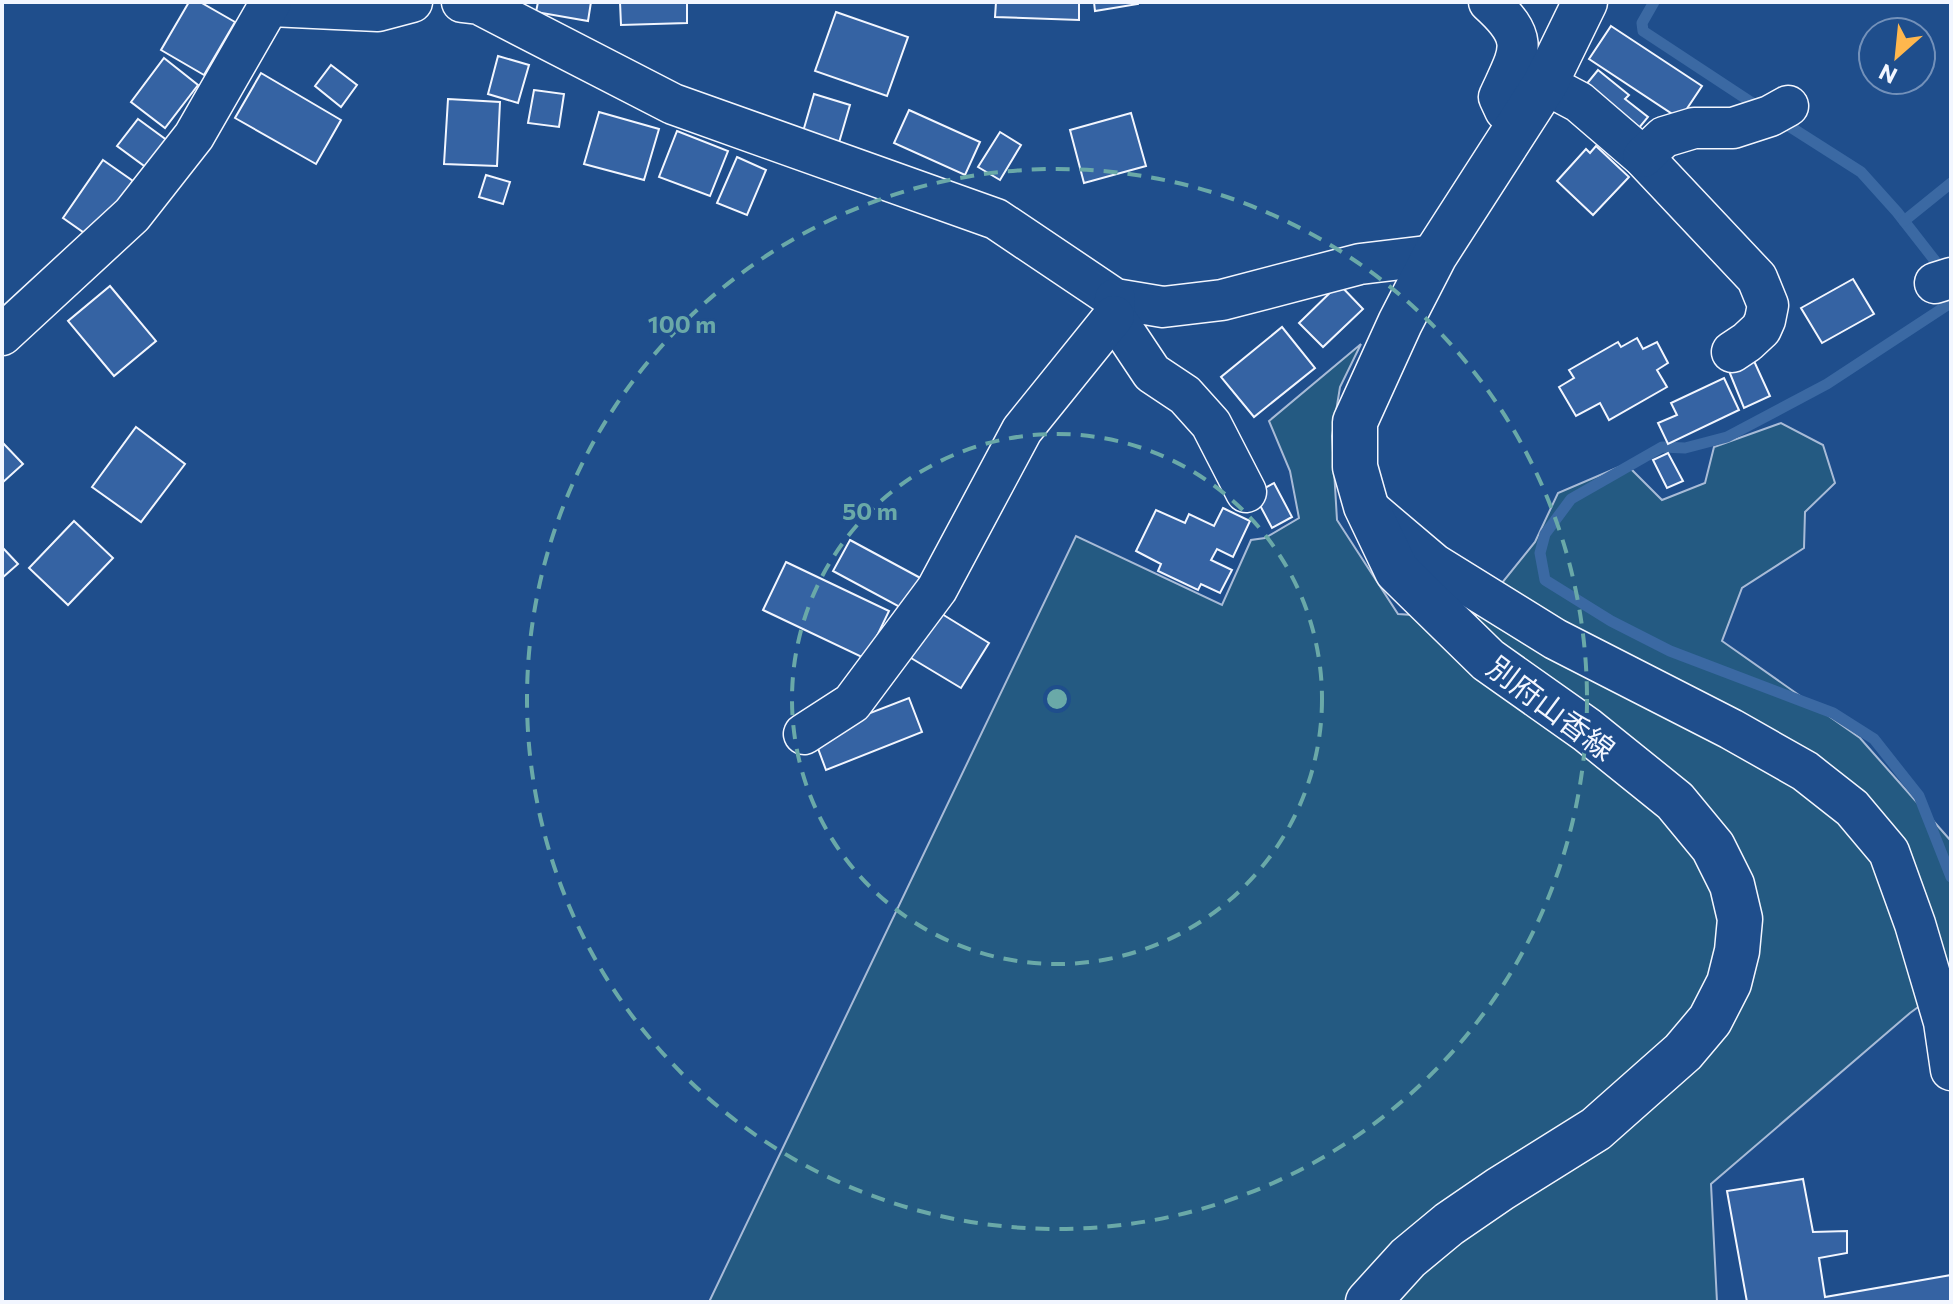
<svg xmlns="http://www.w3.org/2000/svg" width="1953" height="1304" font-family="Commissioner,'Noto Sans JP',sans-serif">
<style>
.green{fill:#245a82;stroke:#a8bbd7;stroke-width:2}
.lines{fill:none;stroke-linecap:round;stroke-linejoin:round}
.stream{stroke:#3b69a3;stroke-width:11}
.building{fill:#3563a3;stroke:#f2f6ff;stroke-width:2}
.minor-casing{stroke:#f2f6ff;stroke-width:43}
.major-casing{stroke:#f2f6ff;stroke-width:47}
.minor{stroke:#1f4e8c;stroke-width:40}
.major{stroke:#1f4e8c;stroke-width:44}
.ring{fill:none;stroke:#6aa9a8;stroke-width:4;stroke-dasharray:14 10}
.labels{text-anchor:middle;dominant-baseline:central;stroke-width:6;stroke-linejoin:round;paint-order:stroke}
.street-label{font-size:30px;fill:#f2f6ff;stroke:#1f4e8c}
.centre{fill:#6aa9a8;stroke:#1f4e8c;stroke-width:4}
.ring-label{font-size:24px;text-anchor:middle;font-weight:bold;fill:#6aa9a8;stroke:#1f4e8c;stroke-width:6;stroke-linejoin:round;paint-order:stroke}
</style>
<rect width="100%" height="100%" fill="#1f4e8c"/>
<polygon class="green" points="1361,344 1340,387 1332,436 1337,520 1398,614 1473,619 1535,542 1558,493 1626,464 1662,500 1705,483 1714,447 1781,423 1823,445 1835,483 1805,512 1804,548 1742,588 1722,641 1860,738 1951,841 1951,983 1910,1013 1711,1184 1717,1302 709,1302 1076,536 1222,605 1251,540 1265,538 1299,518 1290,471 1269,421"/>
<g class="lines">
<g class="stream">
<polyline points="1654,2 1642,23 1643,31 1763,110"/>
<polyline points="1781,121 1861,172 1897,212 1936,262 1949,304 1827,384 1727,437 1685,448 1662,447 1571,499 1545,534 1540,553 1545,580 1611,621 1670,651 1833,713 1874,739 1919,796 1951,877"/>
<polyline points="1904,221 1951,183"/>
</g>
</g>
<g class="building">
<polygon points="189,2 200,2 235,22 204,75 161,50"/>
<polygon points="538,2 591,2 588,21 536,12"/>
<polygon points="620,2 687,2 687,23 621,25"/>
<polygon points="996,2 1079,2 1079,20 995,17"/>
<polygon points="1094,2 1138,2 1138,4 1095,11"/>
<polygon points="836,12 908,37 887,96 815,71"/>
<polygon points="1611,26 1702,86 1680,119 1589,59"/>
<polygon points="498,56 529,65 518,103 488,94"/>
<polygon points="164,58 198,85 165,128 131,102"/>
<polygon points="331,65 357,85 341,107 315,86"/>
<polygon points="1598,70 1629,95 1625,99 1648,117 1634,134 1580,92"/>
<polygon points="261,73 341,120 316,164 235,118"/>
<polygon points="534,90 564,94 559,127 528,123"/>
<polygon points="814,94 850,105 838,146 802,135"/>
<polygon points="448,99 500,102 497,166 444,164"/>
<polygon points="909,110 980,142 965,175 894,143"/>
<polygon points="599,112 659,129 644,180 584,164"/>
<polygon points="1131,113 1146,166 1084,183 1070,130"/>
<polygon points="138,119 168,141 147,168 117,146"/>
<polygon points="677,131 728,151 710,196 659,177"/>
<polygon points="1000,132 1021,145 1000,180 978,167"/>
<polygon points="1596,146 1629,177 1593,215 1557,181 1586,149 1590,153"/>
<polygon points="737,157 766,170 747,215 717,203"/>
<polygon points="103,160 133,181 93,239 63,218"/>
<polygon points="486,175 510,182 503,204 479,197"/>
<polygon points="1853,279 1874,314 1822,343 1801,308"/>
<polygon points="1339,284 1363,309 1323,347 1299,323"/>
<polygon points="110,286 156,341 114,376 68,321"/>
<polygon points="1282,327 1315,368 1254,417 1221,377"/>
<polygon points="1637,338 1643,349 1657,342 1668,363 1657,370 1667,387 1609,420 1600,403 1576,416 1559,387 1574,378 1569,370 1618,342 1621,347"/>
<polygon points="1754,361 1770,396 1744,408 1729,371"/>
<polygon points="1724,378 1739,410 1668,444 1658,423 1677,415 1671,403"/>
<polygon points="136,427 185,464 141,522 92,487"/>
<polygon points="2,442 23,464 2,483"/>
<polygon points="1668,453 1683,481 1667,488 1653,460"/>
<polygon points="1274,483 1292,517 1272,528 1254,494"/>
<polygon points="1223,508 1250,521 1233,557 1217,549 1211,560 1232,570 1220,593 1201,584 1198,590 1158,571 1161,564 1136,551 1156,510 1185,523 1189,514 1214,526"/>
<polygon points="74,521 113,558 68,605 29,568"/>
<polygon points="850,540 926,581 909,612 833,571"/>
<polygon points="2,547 18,564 2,578"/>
<polygon points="786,562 889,611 866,659 763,610"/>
<polygon points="929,606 989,643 961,688 901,652"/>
<polygon points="909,698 922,732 826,770 813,735"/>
<polygon points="1803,1179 1813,1232 1847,1231 1847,1253 1819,1258 1825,1297 1951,1275 1951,1302 1747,1302 1727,1191"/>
</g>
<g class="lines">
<g class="minor-casing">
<g id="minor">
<polyline points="462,2 479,4 673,104 996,219 1115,299 1163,307 1222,300 1360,264 1435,255"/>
<path d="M1489 2C1531 40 1520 51 1499 97L1505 110 1523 120"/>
<polyline points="271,6 378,11 412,2"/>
<polyline points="1545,84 1579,102 1643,157 1757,278 1768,305 1765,320 1761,329 1747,342 1732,352"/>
<polyline points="1643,157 1664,137 1694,128 1733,128 1770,116 1788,106"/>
<polyline points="1935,283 1951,278"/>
<polyline points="1115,299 1114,316 1152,373 1185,395 1211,424 1246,492"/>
<polyline points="2,335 132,215 194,136 271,2"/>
<polyline points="1368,508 1434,564 1555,639 1731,729 1805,771 1852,808 1889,852 1915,924 1944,1022 1951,1070"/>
<polyline points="804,734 852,703 937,589 1022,430 1114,316"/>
</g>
</g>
<g class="major-casing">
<polyline id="major" points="1368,1302 1408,1258 1449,1224 1500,1189 1596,1129 1683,1052 1710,1020 1729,983 1737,951 1740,919 1732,885 1713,847 1675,801 1587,730 1488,660 1397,571 1366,506 1355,467 1355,422 1400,323 1435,255 1545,84 1585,2"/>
</g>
<use href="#minor" class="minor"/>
<use href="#major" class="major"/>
</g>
<g class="ring">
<circle cx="1057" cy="699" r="265"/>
<circle cx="1057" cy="699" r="530"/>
</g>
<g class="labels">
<g class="street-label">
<text transform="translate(1552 707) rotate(37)">別府山香線</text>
</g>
</g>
<circle cx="1057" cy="699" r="12" class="centre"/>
<g class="ring-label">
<text x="682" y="333">100 m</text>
<text x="870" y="520">50 m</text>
</g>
<rect width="1953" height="1304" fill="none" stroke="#f2f6ff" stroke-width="8"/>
<g transform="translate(1897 56) rotate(207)"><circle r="38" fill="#1f4e8c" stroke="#7391ba" stroke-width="2"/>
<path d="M0-6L14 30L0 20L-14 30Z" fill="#ffb74d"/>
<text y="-12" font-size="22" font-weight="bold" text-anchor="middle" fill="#f2f6ff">N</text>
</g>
</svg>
